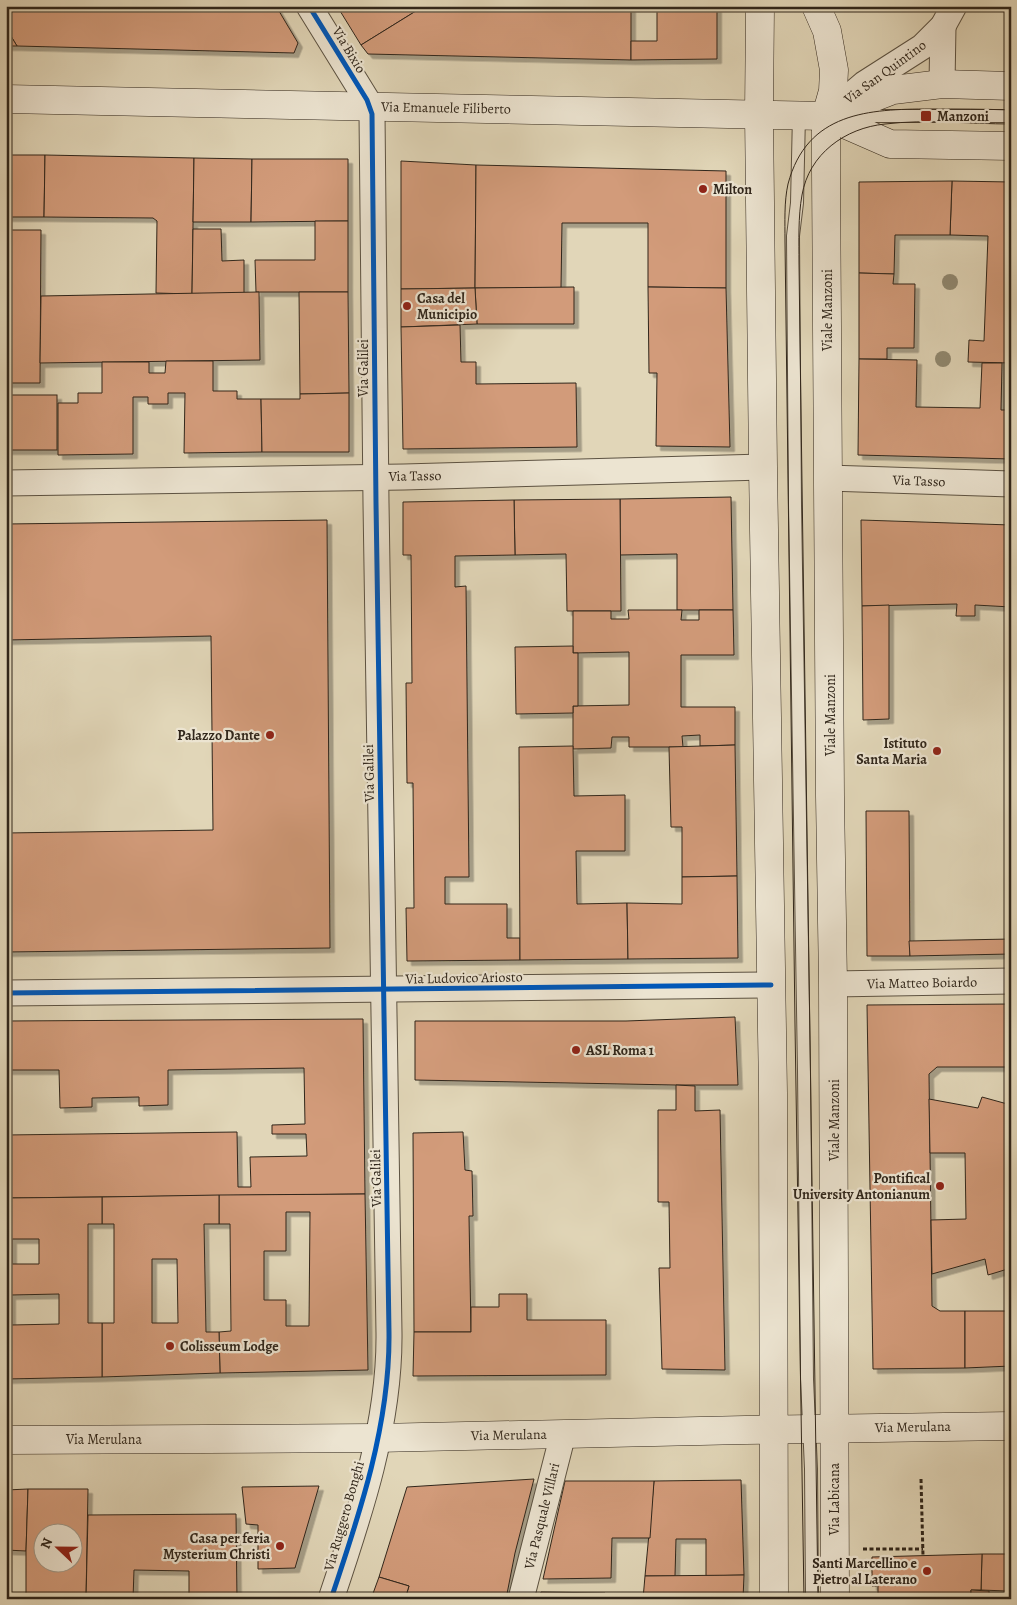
<svg xmlns="http://www.w3.org/2000/svg" width="1017" height="1605" font-family="Alegreya,serif">
<style>
.building{fill:#d29b7a;stroke:#30261b;fill-rule:evenodd;filter:url(#shadow)}
.lines{fill:none;stroke-linecap:round;stroke-linejoin:round}
.lane-casing{stroke:#5c5242;stroke-width:14}
.street-casing{stroke:#5c5242;stroke-width:27}
.secondary-casing{stroke:#30261b;stroke-width:29}
.path{stroke:#30261b;stroke-width:3;stroke-dasharray:4 2.5;stroke-linecap:butt}
.lane{stroke:#ece4d1;stroke-width:12}
.street{stroke:#ece4d1;stroke-width:25}
.secondary{stroke:#ece4d1;stroke-width:28}
.tram{stroke:#30261b;stroke-width:1}
.cycleway-casing{stroke:#ece4d1;stroke-width:8}
.cycleway{stroke:#0057b8;stroke-width:5}
.tree{fill:#918a72}
.poi-dot{fill:#8f2418;stroke:#ece4d1;stroke-width:2}
.labels{text-anchor:middle;dominant-baseline:central;stroke-width:4.5;stroke-linejoin:round;paint-order:stroke}
.street-label{font-size:14px;fill:#30261b;stroke:#ece4d1}
.poi-label{font-size:14px;font-weight:bold;fill:#30261b;stroke:#ece4d1;text-anchor:start}
</style>
<defs>
<filter id="shadow"><feDropShadow dx="4.5" dy="4.5" stdDeviation="0" flood-color="#0004"/></filter>
</defs>
<rect width="100%" height="100%" fill="#e1d6b8"/>
<filter id="stains"><feTurbulence type="fractalNoise" baseFrequency=".004" numOctaves="4"/><feColorMatrix values="0 0 0 0 .2 0 0 0 0 .09 0 0 0 0 .02 0 0 0 .5 -.17"/></filter>
<radialGradient id="worn" r=".72"><stop offset=".6" stop-color="#630" stop-opacity="0"/><stop offset="1" stop-color="#630" stop-opacity=".3"/></radialGradient>
<g class="building">
<polygon points="6,6 276,6 298,43 294,53 17,46 6,28"/>
<polygon points="337,6 424,6 361,45"/>
<polygon points="424,6 631,6 631,60 368,54 361,45"/>
<polygon points="657,6 717,6 717,59 631,60 631,41 657,41"/>
<polygon points="6,28 17,46 6,46"/>
<polygon points="6,155 45,155 44,217 6,217"/>
<polygon points="45,155 194,158 192,294 156,293 157,221 153,218 44,217"/>
<polygon points="194,158 252,159 251,222 193,222"/>
<polygon points="252,159 348,159 348,221 251,222"/>
<polygon points="401,161 476,165 475,288 401,289"/>
<polygon points="476,165 726,171 726,288 648,287 648,223 562,223 561,288 475,288"/>
<polygon points="952,181 1011,182 1011,363 968,362 969,340 984,341 988,236 950,235"/>
<polygon points="952,181 950,235 895,235 894,274 859,273 859,182"/>
<polygon points="315,221 348,221 348,292 256,292 255,260 315,260"/>
<polygon points="193,229 221,229 222,261 244,260 244,293 192,294"/>
<polygon points="6,230 41,230 40,383 6,383"/>
<polygon points="859,273 894,274 893,284 915,284 914,348 887,348 887,359 859,359"/>
<polygon points="574,287 574,324 477,324 475,288"/>
<polygon points="648,287 726,288 730,447 656,446 657,373 649,373"/>
<polygon points="475,288 477,324 401,327 401,289"/>
<polygon points="259,292 260,360 40,363 41,296"/>
<polygon points="299,292 348,292 349,393 300,394"/>
<polygon points="460,325 461,362 476,362 476,384 576,383 577,447 403,449 401,327"/>
<polygon points="859,359 917,360 916,407 980,408 982,363 1002,363 1001,410 1011,410 1011,459 858,455"/>
<polygon points="166,361 213,361 213,391 237,391 237,399 261,399 262,452 184,453 185,393 168,393 168,404 148,404 148,397 133,397 133,454 58,455 58,403 78,403 78,393 102,393 102,362 149,362 149,373 165,373"/>
<polygon points="349,393 349,452 262,452 261,399 300,399 300,394"/>
<rect x="6" y="395" width="51" height="55"/>
<polygon points="731,497 733,610 677,610 677,554 620,555 620,499"/>
<polygon points="620,499 621,611 567,611 566,554 515,555 514,500"/>
<polygon points="514,500 515,555 455,556 455,587 466,586 469,877 445,877 445,904 507,904 507,938 520,938 520,960 407,961 406,908 414,908 413,783 407,783 406,683 412,683 411,555 403,555 403,502"/>
<polygon points="327,520 330,948 6,952 6,833 213,830 211,636 6,640 6,524"/>
<polygon points="861,520 1011,525 1011,607 975,605 975,616 956,616 957,604 862,606"/>
<polygon points="889,605 889,719 863,720 862,606"/>
<polygon points="628,610 682,610 681,620 699,620 699,610 733,610 734,655 681,655 681,707 735,707 735,745 700,746 700,735 682,736 683,747 629,747 629,737 612,737 611,748 573,749 573,706 629,705 629,652 573,653 573,611 611,611 611,619 629,619"/>
<polygon points="573,646 573,653 578,653 578,706 573,706 573,713 516,714 515,647"/>
<polygon points="735,745 737,876 682,877 682,827 671,827 669,747"/>
<polygon points="573,746 574,796 625,795 625,851 576,851 577,904 627,903 628,959 520,960 519,747"/>
<polygon points="866,811 909,811 910,956 867,956"/>
<polygon points="737,876 738,958 628,959 627,903 682,904 682,877"/>
<polygon points="1011,939 1011,954 910,956 909,941"/>
<polygon points="1011,1004 1011,1067 937,1067 929,1074 932,1306 940,1311 965,1311 965,1368 873,1369 867,1005"/>
<polygon points="735,1017 738,1085 676,1085 415,1080 415,1021 626,1021"/>
<polygon points="363,1019 365,1194 6,1198 6,1135 237,1132 238,1187 251,1187 250,1157 307,1156 306,1134 272,1134 272,1125 305,1124 304,1068 168,1070 168,1105 139,1106 139,1097 92,1098 92,1107 60,1108 59,1070 6,1070 6,1021"/>
<polygon points="676,1085 695,1086 695,1111 720,1110 725,1370 662,1369 659,1268 670,1268 669,1202 658,1202 658,1110 676,1110"/>
<polygon points="982,1097 1011,1105 1011,1268 988,1275 985,1259 932,1274 931,1220 966,1219 965,1153 930,1153 929,1099 978,1108"/>
<polygon points="463,1132 465,1170 472,1171 473,1216 469,1216 471,1332 414,1332 413,1133"/>
<path d="M365 1194 368 1370 220 1373 219 1332 231 1331 230 1224H219V1195ZM286 1212H310L309 1326H286V1300H264V1251H286Z"/>
<path d="M219 1195V1224H204L206 1332H219L220 1373 102 1377V1323H114V1224H102V1197ZM152 1259H177L178 1323H152Z"/>
<path d="M102 1197V1224H88V1323H102V1377L6 1379V1198ZM12 1239H39V1264H12ZM59 1294V1324L11 1325V1295Z"/>
<polygon points="499,1294 527,1294 527,1320 606,1320 606,1375 413,1376 414,1332 471,1332 471,1307 499,1307"/>
<polygon points="965,1311 1011,1311 1011,1366 965,1368"/>
<polygon points="1007,1477 1011,1477 1011,1542"/>
<polygon points="534,1479 515,1553 506,1599 405,1599 409,1586 379,1577 407,1487"/>
<polygon points="741,1480 744,1575 706,1576 706,1539 676,1539 675,1576 645,1576 654,1481"/>
<polygon points="565,1481 654,1481 650,1538 612,1538 611,1578 543,1579"/>
<polygon points="319,1486 295,1568 258,1569 258,1525 246,1524 242,1487"/>
<polygon points="28,1489 26,1551 6,1550 6,1490"/>
<path d="M28 1489H88L86 1599H26V1551ZM42 1532H72V1562H42Z"/>
<polygon points="236,1514 237,1599 189,1599 189,1571 134,1570 133,1599 86,1599 88,1515"/>
<polygon points="982,1554 1011,1554 1011,1599 1007,1599 1007,1591 981,1590"/>
<polygon points="982,1554 981,1590 971,1590 971,1599 878,1599 878,1586 872,1586 872,1557"/>
<polygon points="744,1575 743,1599 643,1599 645,1576"/>
<polygon points="379,1577 409,1586 405,1599 371,1599"/>
<polygon points="971,1590 989,1591 989,1599 971,1599"/>
<polygon points="541,1592 605,1593 604,1599 540,1599"/>
</g>
<g class="lines">
<g class="lane-casing">
<g id="lane">
<polyline points="799,115 797,203 793,236 795,505 804,1071 807,1379 811,1469 812,1599"/>
<polyline points="849,116 1011,116"/>
</g>
</g>
<g class="street-casing">
<g id="street">
<path d="M309 6 367 100 372 114 376 503 389 1333C390 1424 360 1513 331 1599"/>
<polyline points="942,84 943,26"/>
<polyline points="832,111 864,84 922,47 943,26 954,6"/>
<polyline points="828,478 1011,484"/>
<polyline points="6,483 404,477 763,467"/>
<polyline points="833,984 1011,981"/>
<polyline points="6,993 771,985"/>
<polyline points="521,1599 563,1434"/>
</g>
</g>
<g class="secondary-casing">
<g id="secondary">
<polyline points="760,6 759,114 763,467 773,1093 774,1599"/>
<polyline points="816,6 827,31 834,70 833,91 826,116 826,170 830,796 833,984 835,1599"/>
<polyline points="6,99 826,116 893,90 942,84 1011,86"/>
<polyline points="826,116 890,144 1011,146"/>
<polyline points="6,1440 377,1438 745,1430 1011,1426"/>
</g>
</g>
<g class="path">
<polyline points="921,1479 923,1556"/>
<polyline points="863,1549 923,1549"/>
</g>
<use href="#lane" class="lane"/>
<use href="#street" class="street"/>
<use href="#secondary" class="secondary"/>
<g class="tram">
<path d="M804 1599 795 1025 785 241C785 222 784 202 788 184 807 112 869 109 930 109 957 109 984 109 1011 110"/>
<path d="M818 1599 800 343C800 316 799 290 799 263 799 241 798 217 802 195 809 154 845 128 885 124 926 119 969 124 1011 124"/>
</g>
<g class="cycleway-casing">
<g id="cycleway">
<path d="M309 6 367 100 372 114 376 503 389 1333C390 1424 360 1513 331 1599"/>
<polyline points="6,993 771,985"/>
</g>
</g>
<use href="#cycleway" class="cycleway"/>
</g>
<g class="tree">
<circle cx="950" cy="282" r="8"/>
<circle cx="943" cy="359" r="8"/>
</g>
<g class="poi-dot">
<rect x="920" y="110" width="12" height="12" rx="2.5"/>
<circle cx="703" cy="189" r="5"/>
<circle cx="407" cy="306" r="5"/>
<circle cx="270" cy="735" r="5"/>
<circle cx="937" cy="751" r="5"/>
<circle cx="576" cy="1050" r="5"/>
<circle cx="940" cy="1186" r="5"/>
<circle cx="170" cy="1346" r="5"/>
<circle cx="280" cy="1546" r="5"/>
<circle cx="927" cy="1571" r="5"/>
</g>
<g class="labels">
<g class="street-label">
<text transform="translate(349 50) rotate(59)">Via Bixio</text>
<text transform="translate(885 72) rotate(-36)">Via San Quintino</text>
<text transform="translate(446 108) rotate(1)">Via Emanuele Filiberto</text>
<text transform="translate(827 310) rotate(-90)">Viale Manzoni</text>
<text transform="translate(363 368) rotate(-90)">Via Galilei</text>
<text transform="translate(415 476) rotate(-1)">Via Tasso</text>
<text transform="translate(919 481) rotate(2)">Via Tasso</text>
<text transform="translate(830 715) rotate(-90)">Viale Manzoni</text>
<text transform="translate(369 773) rotate(-91)">Via Galilei</text>
<text transform="translate(464 978) rotate(-1)">Via Ludovico Ariosto</text>
<text transform="translate(922 983) rotate(-1)">Via Matteo Boiardo</text>
<text transform="translate(834 1120) rotate(-90)">Viale Manzoni</text>
<text transform="translate(376 1178) rotate(-91)">Via Galilei</text>
<text transform="translate(913 1427) rotate(-1)">Via Merulana</text>
<text transform="translate(509 1435) rotate(-1)">Via Merulana</text>
<text x="104" y="1439">Via Merulana</text>
<text transform="translate(834 1499) rotate(-90)">Via Labicana</text>
<text transform="translate(344 1516) rotate(-74)">Via Ruggero Bonghi</text>
<text transform="translate(542 1516) rotate(-76)">Via Pasquale Villari</text>
</g>
<g class="poi-label">
<text x="937" y="116">Manzoni</text>
<text x="713" y="189">Milton</text>
<text x="417" y="298">Casa del<tspan x="417" dy="16">Municipio</tspan></text>
<text x="260" y="735" text-anchor="end">Palazzo Dante</text>
<text x="927" y="743" text-anchor="end">Istituto<tspan x="927" dy="16">Santa Maria</tspan></text>
<text x="586" y="1050">ASL Roma 1</text>
<text x="930" y="1178" text-anchor="end">Pontifical<tspan x="930" dy="16">University Antonianum</tspan></text>
<text x="180" y="1346">Colisseum Lodge</text>
<text x="270" y="1538" text-anchor="end">Casa per feria<tspan x="270" dy="16">Mysterium Christi</tspan></text>
<text x="917" y="1563" text-anchor="end">Santi Marcellino e<tspan x="917" dy="16">Pietro al Laterano</tspan></text>
</g>
</g>
<rect width="1017" height="1605" fill="none" stroke="#e1d6b8" stroke-width="25"/>
<rect x="8" y="8" width="1002" height="1590" fill="none" stroke="#30261b" stroke-width="2.5"/>
<rect x="12" y="12" width="992" height="1580" fill="none" stroke="#30261b"/>
<g transform="translate(58 1548) rotate(292)"><circle r="24" fill="#ece4d1" stroke="#a19888"/>
<path d="M0-4L9 19L0 12L-9 19Z" fill="#8f2418"/>
<text y="-8" font-size="14" font-weight="bold" text-anchor="middle" fill="#30261b">N</text>
</g>
<rect width="100%" height="100%" filter="url(#stains)"/>
<rect width="100%" height="100%" fill="url(#worn)"/>
</svg>
